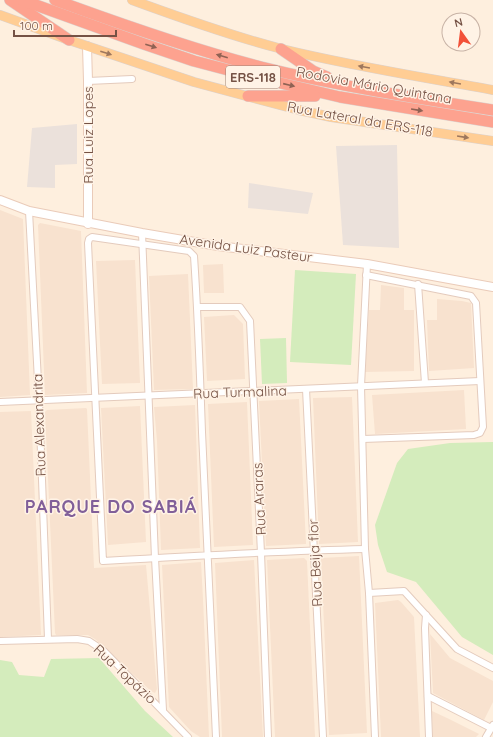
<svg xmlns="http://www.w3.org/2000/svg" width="493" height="737" font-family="Quicksand,sans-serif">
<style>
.residential{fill:#f8e2cf}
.industrial{fill:#ebe1db}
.green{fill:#d4ecbc}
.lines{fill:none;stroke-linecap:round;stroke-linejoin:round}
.street-casing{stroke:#e4cbbd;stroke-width:8}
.secondary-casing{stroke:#eacbb9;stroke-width:10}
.primary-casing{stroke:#dbd2cf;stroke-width:10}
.highway-casing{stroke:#dbd2cf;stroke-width:12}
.street{stroke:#fff;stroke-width:6}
.secondary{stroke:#fff;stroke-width:8}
.primary{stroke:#ffcd94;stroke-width:9}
.highway{stroke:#fda28f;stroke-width:11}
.oneway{fill:#906254}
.oneway2{fill:#9e775d}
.labels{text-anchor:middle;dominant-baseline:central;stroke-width:3;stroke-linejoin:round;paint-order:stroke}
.shield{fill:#fff3e6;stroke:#9e8275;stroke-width:1}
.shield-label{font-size:13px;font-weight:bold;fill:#755245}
.street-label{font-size:14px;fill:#755245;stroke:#fff3e6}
.district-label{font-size:18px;font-weight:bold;letter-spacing:1px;fill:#815f99;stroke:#fff3e6}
</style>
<rect width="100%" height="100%" fill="#feefde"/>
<g class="residential">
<polygon points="0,210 23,219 30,395 0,397"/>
<polygon points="40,223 81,231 87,393 45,395 38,225"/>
<polygon points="135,260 140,383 102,384 96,261"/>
<polygon points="223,264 224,293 204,293 203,265"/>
<polygon points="188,274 193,389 154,390 149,276"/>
<polygon points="381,285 404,288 404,310 414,310 414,371 365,372 369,310 380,310"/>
<polygon points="437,299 462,301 471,303 474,368 429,371 427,320 437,320"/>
<polygon points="234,315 243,324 245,379 207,381 204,317"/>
<polygon points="464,390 466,429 375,434 372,395"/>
<polygon points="352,397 358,542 319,544 313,398"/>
<polygon points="299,399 306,544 266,546 259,401"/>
<polygon points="247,402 253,545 214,547 208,404"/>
<polygon points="195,405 200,548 161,550 157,441 154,407"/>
<polygon points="140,406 146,542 108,545 101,408"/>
<polygon points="86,408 87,409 94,568 146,565 157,689 155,693 151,691 95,639 88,635 56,635 55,633 45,412 47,410"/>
<polygon points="31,411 41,635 0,637 0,412"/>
<polygon points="359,556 367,733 329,735 321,558"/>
<polygon points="304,558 307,561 315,737 275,737 267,560"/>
<polygon points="254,560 263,737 222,737 215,563"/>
<polygon points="201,562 203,599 209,737 200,737 191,731 169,707 162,565"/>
<polygon points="398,600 401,602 414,617 420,737 381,737 375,603"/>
<polygon points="430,634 450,658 493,681 493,702 484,720 433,693"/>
<polygon points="432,711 447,718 479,734 476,737 433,737"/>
</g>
<g class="industrial">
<polygon points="77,124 77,164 55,165 55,188 27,187 32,128"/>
<polygon points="397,145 399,248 343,245 336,146"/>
<polygon points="249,183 313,193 308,214 248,208"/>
</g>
<g class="green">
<polygon points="295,270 356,274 351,365 290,362"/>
<polygon points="286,338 287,383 262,384 260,339"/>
<polygon points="493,442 493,655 462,637 416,582 387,572 378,545 375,525 397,463 408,449 450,443"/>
<polygon points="99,658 145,711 173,737 0,737 0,660 12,662 19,675 44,677 51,659"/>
</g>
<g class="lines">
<g class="street-casing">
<g id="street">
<polyline points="88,81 132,79"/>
<polyline points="29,211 39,400 48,639"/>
<polyline points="142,233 155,558 163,710"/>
<polyline points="367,264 361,386 365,549 369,593 375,737"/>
<polyline points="418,284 425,383"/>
<polyline points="198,307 240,307 250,321 261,553 268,737"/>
<polyline points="306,389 323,737"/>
<polyline points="0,402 480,381"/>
<polyline points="363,439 474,435 480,433 483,427 476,303 471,296 366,275"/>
<polyline points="369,593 404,591 457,649 493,668"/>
<polyline points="426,615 425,628 429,737"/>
<polyline points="0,641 77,639 89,641 104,651 188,737"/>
<polyline points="428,696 491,728"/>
<path d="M216 737C211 635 207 533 202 432 200 373 198 315 194 256L189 251 92 237 89 239 88 243 103 561C190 556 278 551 365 549"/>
<polyline points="486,737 493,725"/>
</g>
</g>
<g class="secondary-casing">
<g id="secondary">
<polyline points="87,46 88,81 88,224"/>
<polyline points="0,200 29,211 142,233 218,246 367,264 493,287"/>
</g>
</g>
<g class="primary-casing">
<g id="primary">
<path d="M132 0C181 18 231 36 282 49 351 66 422 77 493 90"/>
<polyline points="0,15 69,40 194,82 299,110 331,117 493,141"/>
</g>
</g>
<g class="highway-casing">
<g id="highway">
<polyline points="10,0 69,40"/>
<polyline points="22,0 144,44 194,61 259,78 340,97 493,122"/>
<path d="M55 0C123 25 191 49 261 67 338 86 415 98 493 110"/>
<polyline points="281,49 313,71 327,77"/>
<polyline points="248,96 315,96"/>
</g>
</g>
<use href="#street" class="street"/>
<use href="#secondary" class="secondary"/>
<use href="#primary" class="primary"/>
<use href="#highway" class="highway"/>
</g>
<defs><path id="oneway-solid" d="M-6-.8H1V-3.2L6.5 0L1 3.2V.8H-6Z"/></defs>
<g class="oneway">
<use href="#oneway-solid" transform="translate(151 46) rotate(18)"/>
<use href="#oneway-solid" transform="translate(222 56) rotate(-164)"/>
<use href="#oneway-solid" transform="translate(289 85) rotate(13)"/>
<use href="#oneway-solid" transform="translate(417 110) rotate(9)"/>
</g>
<g class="oneway2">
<use href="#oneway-solid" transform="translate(106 53) rotate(18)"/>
<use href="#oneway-solid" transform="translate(364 67) rotate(-170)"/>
<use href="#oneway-solid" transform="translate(455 83) rotate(-170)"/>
<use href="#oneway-solid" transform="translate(463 137) rotate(9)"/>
</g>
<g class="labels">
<rect class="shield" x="226" y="66" width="54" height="22" rx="3"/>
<g class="shield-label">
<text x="253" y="77">ERS-118</text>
</g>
<g class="street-label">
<text transform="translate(374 85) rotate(10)">Rodovia Mário Quintana</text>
<text transform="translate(360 119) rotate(10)">Rua Lateral da ERS-118</text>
<text transform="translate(88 135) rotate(-90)">Rua Luiz Lopes</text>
<text transform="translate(246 248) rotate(8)">Avenida Luiz Pasteur</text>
<text transform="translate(240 392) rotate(-2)">Rua Turmalina</text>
<text transform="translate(39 425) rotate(-92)">Rua Alexandrita</text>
<text transform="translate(259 499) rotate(-93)">Rua Araras</text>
<text transform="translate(315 563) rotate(-93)">Rua Beija flor</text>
<text transform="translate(125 674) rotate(43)">Rua Topázio</text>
</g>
<g class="district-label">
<text x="111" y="506">PARQUE DO SABIÁ</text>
</g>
</g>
<g transform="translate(461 32) rotate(346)"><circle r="19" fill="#fff3e6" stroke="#c8b3a6"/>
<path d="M0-3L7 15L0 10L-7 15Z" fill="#f25139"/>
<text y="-6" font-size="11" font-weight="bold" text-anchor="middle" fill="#755245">N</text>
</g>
<path d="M14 30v6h102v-6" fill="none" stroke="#755245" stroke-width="2"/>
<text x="20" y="30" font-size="12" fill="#755245" stroke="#fff3e6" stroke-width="3" paint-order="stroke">100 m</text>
</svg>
